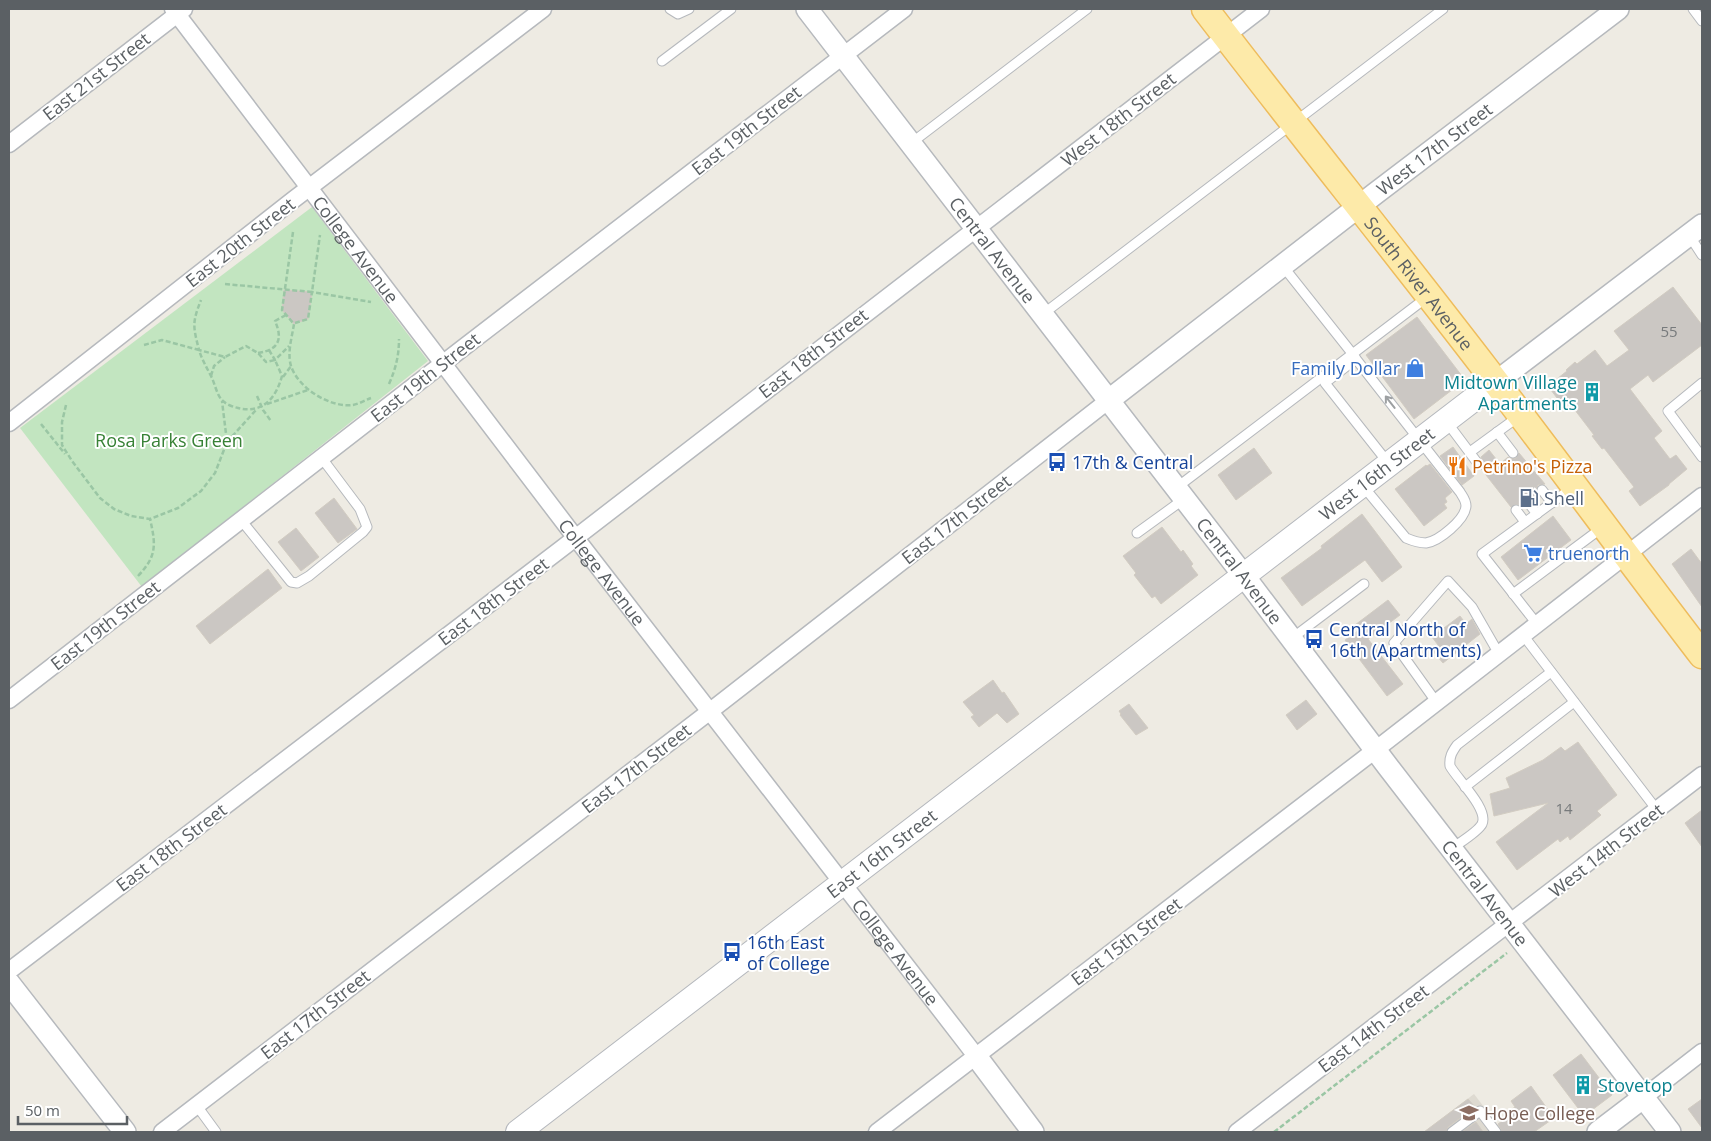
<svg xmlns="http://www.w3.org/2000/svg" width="1711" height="1141" font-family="'Open Sans',sans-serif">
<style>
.education{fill:#dedad1}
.green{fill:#c2e5c0}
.building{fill:#cbc7c3;stroke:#d2ccc2}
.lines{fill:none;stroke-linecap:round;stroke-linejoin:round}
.service-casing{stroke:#b6b9bd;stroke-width:11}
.minor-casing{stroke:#b6b9bd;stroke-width:19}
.tertiary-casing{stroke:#b6b9bd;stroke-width:24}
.secondary-casing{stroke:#b5b8bd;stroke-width:26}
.primary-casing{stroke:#eebc5c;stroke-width:29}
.path{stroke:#9ac6a4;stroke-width:2.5;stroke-dasharray:5 2.5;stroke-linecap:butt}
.service{stroke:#fff;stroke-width:9}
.minor{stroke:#fff;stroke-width:16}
.tertiary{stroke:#fff;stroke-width:21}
.secondary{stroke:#fff;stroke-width:24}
.primary{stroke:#fdeaa9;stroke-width:26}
.oneway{stroke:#9da0a2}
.labels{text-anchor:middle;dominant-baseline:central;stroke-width:4;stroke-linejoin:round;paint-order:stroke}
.number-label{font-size:15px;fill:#777a7c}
.street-label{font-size:18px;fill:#5b6064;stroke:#fff}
.shop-label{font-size:18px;fill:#366cbe;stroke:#fff;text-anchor:end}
.culture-label{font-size:18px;fill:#0d838f;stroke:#fff;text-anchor:end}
.park-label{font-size:18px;fill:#378135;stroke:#fff}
.transit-label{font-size:18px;fill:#164399;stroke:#fff;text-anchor:start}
.food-label{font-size:18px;fill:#c56008;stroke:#fff;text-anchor:start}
.service-label{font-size:18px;fill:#4e5e75;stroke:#fff;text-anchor:start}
.education-label{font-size:18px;fill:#785e54;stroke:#fff;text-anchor:start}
</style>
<rect width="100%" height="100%" fill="#eeebe3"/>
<polygon class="education" points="1474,1094 1503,1132 1424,1132"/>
<polygon class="green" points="312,207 428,361 142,587 20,428"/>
<g class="building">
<polygon points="1673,287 1702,325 1702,345 1653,382 1648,375 1630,389 1662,431 1654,438 1670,459 1676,455 1687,469 1669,484 1669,485 1640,506 1629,491 1634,487 1604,448 1602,449 1592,436 1594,435 1565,397 1560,402 1548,386 1567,371 1566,370 1575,362 1577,364 1595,350 1607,366 1629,350 1614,331"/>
<polygon points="284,290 312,292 308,319 294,324 282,310"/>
<polygon points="1417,317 1465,380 1414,419 1366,355"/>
<polygon points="1453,447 1474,476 1462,485 1440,456"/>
<polygon points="1254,448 1272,473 1236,500 1218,475"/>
<polygon points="1489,450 1500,464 1508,457 1511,459 1516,458 1519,453 1545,484 1538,485 1536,490 1537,494 1532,498 1527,495 1523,496 1521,506 1516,504 1511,507 1479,466 1482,463 1481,457"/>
<polygon points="1430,464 1452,492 1445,498 1447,502 1444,504 1447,508 1424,526 1395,489 1426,465 1427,466"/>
<polygon points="334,498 357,529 338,543 315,513"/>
<polygon points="1362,514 1402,567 1382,582 1365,560 1302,606 1281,578 1322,548 1321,546"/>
<polygon points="1553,516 1571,540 1518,580 1501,557"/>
<polygon points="1162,527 1181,552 1183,550 1193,564 1191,566 1198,575 1161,604 1155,596 1152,598 1134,575 1136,573 1123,556"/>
<polygon points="296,528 319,557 301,571 278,542"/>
<polygon points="1691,549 1702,564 1702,607 1672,564"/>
<polygon points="268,569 282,588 210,644 196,626"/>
<polygon points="1388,600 1400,615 1368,639 1403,684 1387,696 1345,640 1359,630 1355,625"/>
<polygon points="1460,616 1466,624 1472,619 1480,634 1443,663 1432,650 1438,645 1432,637"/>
<polygon points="993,680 1002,693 1004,692 1019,714 1007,723 997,713 979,727 971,717 974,715 963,702"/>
<polygon points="1306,700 1317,714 1297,730 1286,715"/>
<polygon points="1129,704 1148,728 1136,735 1120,715 1121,714 1119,711"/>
<polygon points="1578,742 1617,795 1597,811 1601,815 1570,840 1568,836 1560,842 1558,839 1517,870 1496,842 1548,803 1494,816 1490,794 1510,788 1506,778 1543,760 1561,747 1565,751"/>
<polygon points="1702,810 1702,847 1685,823"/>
<polygon points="1581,1054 1612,1095 1584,1116 1553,1075"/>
<polygon points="1531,1086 1554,1118 1534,1132 1502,1132 1498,1124 1506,1118 1504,1115 1515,1107 1511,1101"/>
<polygon points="1468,1099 1475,1107 1448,1127 1446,1132 1424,1132"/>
<polygon points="1702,1099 1702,1128 1688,1109"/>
<polygon points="1476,1122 1483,1132 1462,1132"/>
</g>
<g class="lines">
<g class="service-casing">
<g id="service">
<polyline points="670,9 678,14 689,9"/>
<polyline points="1693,9 1702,21"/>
<polyline points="662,61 731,9"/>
<polyline points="910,144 1087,9"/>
<polyline points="1689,235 1702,255"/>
<polyline points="1282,265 1355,357"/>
<polyline points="1043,314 1443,9"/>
<polyline points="1702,383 1668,411 1702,457"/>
<polyline points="1446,421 1476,461"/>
<polyline points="1497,432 1513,453"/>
<polyline points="1470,452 1518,417"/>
<path d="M1363 486 1406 538C1413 541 1419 543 1426 543 1439 541 1465 520 1466 506 1466 500 1463 497 1460 492L1356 359 1325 383 1389 464"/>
<polyline points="1176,488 1426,298"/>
<polyline points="1542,490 1552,503"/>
<polyline points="1527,501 1537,514"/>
<polyline points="1516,510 1525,522"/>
<polyline points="241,520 291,582 297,583 309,576 363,532 367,527 360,509 321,457"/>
<polyline points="1137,533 1184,499"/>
<polyline points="1513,594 1603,527"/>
<polyline points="1537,624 1482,554 1572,488"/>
<polyline points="1523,635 1657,810"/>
<polyline points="1291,639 1364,584"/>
<polyline points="1437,703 1394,643 1448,581 1472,607 1499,654"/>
<polyline points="1465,787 1574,702"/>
<path d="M1451 849C1459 843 1478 832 1482 824 1489 809 1457 779 1450 766 1449 757 1452 752 1457 745L1551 672"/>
<polyline points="197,1106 216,1132"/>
<polyline points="1452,1132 1480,1111 1496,1132"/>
</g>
</g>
<g class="minor-casing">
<g id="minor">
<path id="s1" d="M173 9 575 537 976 1056"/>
<polyline points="9,144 184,9"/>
<polyline points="9,423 293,200 543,9"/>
<polyline points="9,700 459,351 904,9"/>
<polyline points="9,971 561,549 1261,9"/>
<polyline points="1644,1097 1702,1052"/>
<polyline points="162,1132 709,712 1109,400"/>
<polyline points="877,1132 1361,761 1702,496"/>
<polyline points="1237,1132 1702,775"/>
</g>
</g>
<g class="tertiary-casing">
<g id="tertiary">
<path id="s2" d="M807 9 1244 576 1389 768 1670 1132"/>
<polyline points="1496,382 1702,225"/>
<path id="s3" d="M1109 400 1376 193 1618 9"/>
<polyline points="9,983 125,1132"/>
<polyline points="976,1056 1033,1132"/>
<polyline points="1598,1132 1644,1097"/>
</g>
</g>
<g class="secondary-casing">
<g id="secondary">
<path id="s4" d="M518 1132 1496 382"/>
</g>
</g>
<g class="primary-casing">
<g id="primary">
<path id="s5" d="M1205 9C1297 129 1392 247 1485 368 1558 463 1629 560 1702 655"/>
</g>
</g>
<g class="path">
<path d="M293 232 282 310 294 324C292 337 287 353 291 366 298 388 330 408 353 405 359 404 365 400 371 398"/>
<polyline points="225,284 312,292 320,235"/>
<polyline points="295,323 308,319 312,292 371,302"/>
<path d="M144 345 162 340 199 350C202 360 207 368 212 378 215 385 217 394 221 399 225 404 233 407 238 408 263 414 276 398 282 376L275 360 266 362 258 353 246 346 225 357 199 350C193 326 192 323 201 300"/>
<polyline points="269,350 275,360 289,346"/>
<path d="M258 353C279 350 283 339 275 321L286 315"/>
<polyline points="211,376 214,366 225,357"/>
<polyline points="283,377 291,366"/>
<path d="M389 384C396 368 399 355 399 339"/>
<polyline points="257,396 263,410 271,421"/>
<polyline points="267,404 308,390"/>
<polyline points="66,405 62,422 62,445 72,461 100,498 114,509 131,516 150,519 178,508 201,491 215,473 227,442 222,401"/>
<polyline points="41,424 65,454"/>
<polyline points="227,442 256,410"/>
<path d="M138 576C157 556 156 545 150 519"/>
<polyline points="1274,1132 1507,953"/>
</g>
<use href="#service" class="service"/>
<use href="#minor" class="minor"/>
<use href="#tertiary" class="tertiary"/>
<use href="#secondary" class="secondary"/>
<use href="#primary" class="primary"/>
</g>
<defs><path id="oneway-shaft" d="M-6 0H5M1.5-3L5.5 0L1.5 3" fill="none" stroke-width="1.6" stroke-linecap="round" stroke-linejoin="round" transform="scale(1.25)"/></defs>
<use class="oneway" href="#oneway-shaft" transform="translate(1390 402) rotate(-128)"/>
<defs>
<g id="shop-bare" transform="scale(1.5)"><path d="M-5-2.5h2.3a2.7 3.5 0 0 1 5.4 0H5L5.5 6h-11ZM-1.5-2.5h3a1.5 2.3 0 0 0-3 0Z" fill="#3f7fe0" stroke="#fff" stroke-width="2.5" paint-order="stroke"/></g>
<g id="building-bare" transform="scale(1.5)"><path d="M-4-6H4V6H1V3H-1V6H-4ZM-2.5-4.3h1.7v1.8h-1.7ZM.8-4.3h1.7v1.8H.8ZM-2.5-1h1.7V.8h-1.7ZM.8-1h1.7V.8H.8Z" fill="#0f9aa8" stroke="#fff" stroke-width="2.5" paint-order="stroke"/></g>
<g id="bus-bare" transform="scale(1.5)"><path d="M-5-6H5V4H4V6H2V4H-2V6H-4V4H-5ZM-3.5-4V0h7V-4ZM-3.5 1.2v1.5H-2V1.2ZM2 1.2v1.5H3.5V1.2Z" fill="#1a4fb4" stroke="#fff" stroke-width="2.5" paint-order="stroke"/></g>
<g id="restaurant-bare" transform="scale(1.5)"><path d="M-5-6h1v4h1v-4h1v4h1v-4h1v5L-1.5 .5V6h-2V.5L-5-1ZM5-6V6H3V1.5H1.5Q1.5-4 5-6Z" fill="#e8710a" stroke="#fff" stroke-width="2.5" paint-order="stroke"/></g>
<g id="fuel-bare" transform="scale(1.5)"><path d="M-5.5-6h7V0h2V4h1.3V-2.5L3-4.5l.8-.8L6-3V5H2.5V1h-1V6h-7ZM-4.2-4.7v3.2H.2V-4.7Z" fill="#5c6f8a" stroke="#fff" stroke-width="2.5" paint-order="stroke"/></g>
<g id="supermarket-bare" transform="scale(1.5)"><path d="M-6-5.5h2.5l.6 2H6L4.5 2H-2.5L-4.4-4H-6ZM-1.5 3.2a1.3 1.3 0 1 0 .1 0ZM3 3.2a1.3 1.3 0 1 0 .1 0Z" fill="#3f7fe0" stroke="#fff" stroke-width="2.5" paint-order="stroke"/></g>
<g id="university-bare" transform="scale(1.5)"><path d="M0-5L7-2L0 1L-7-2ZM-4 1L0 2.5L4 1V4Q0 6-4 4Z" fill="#8d6e63" stroke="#fff" stroke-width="2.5" paint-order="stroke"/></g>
</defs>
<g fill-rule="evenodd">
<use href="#shop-bare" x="1415" y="368"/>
<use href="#building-bare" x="1592" y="392"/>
<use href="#bus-bare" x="1057" y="462"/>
<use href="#restaurant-bare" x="1457" y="466"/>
<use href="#fuel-bare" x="1529" y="498"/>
<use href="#supermarket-bare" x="1533" y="553"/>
<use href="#bus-bare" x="1314" y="639"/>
<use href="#bus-bare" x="732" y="952"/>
<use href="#building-bare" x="1583" y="1085"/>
<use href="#university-bare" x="1469" y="1113"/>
</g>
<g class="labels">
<g class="number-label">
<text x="1669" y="331">55</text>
<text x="1564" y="808">14</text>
</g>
<g class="street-label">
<text transform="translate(96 76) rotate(-38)">East 21st Street</text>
<text transform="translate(1118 119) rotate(-38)">West 18th Street</text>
<text transform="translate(746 130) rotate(-38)">East 19th Street</text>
<text stroke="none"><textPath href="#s3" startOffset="411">West 17th Street</textPath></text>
<text transform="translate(240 242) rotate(-38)">East 20th Street</text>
<text stroke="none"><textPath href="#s1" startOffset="302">College Avenue</textPath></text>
<text stroke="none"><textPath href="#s2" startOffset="304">Central Avenue</textPath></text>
<text stroke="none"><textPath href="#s5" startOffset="348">South River Avenue</textPath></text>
<text transform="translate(813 353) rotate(-38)">East 18th Street</text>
<text transform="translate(425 377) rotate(-38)">East 19th Street</text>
<text stroke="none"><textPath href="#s4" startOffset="1082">West 16th Street</textPath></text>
<text transform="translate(956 519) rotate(-38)">East 17th Street</text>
<text stroke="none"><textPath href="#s1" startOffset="708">College Avenue</textPath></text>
<text stroke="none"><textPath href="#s2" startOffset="709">Central Avenue</textPath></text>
<text transform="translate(493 601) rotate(-37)">East 18th Street</text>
<text transform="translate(105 625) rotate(-38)">East 19th Street</text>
<text transform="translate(636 768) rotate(-38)">East 17th Street</text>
<text transform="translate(171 847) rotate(-37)">East 18th Street</text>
<text transform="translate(1606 850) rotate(-38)">West 14th Street</text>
<text stroke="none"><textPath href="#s4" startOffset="458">East 16th Street</textPath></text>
<text stroke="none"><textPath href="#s2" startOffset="1114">Central Avenue</textPath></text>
<text transform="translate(1126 941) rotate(-37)">East 15th Street</text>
<text stroke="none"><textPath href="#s1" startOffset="1188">College Avenue</textPath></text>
<text transform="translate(315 1014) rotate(-38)">East 17th Street</text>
<text transform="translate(1373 1028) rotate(-37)">East 14th Street</text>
</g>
<g class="shop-label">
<text x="1400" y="368">Family Dollar</text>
<text x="1548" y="553" text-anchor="start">truenorth</text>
</g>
<g class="culture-label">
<text x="1577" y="382">Midtown Village<tspan x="1577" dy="21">Apartments</tspan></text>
<text x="1598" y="1085" text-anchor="start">Stovetop</text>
</g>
<g class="park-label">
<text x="169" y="440">Rosa Parks Green</text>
</g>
<g class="transit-label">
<text x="1072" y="462">17th &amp; Central</text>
<text x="1329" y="629">Central North of<tspan x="1329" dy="21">16th (Apartments)</tspan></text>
<text x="747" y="942">16th East<tspan x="747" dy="21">of College</tspan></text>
</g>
<g class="food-label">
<text x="1472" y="466">Petrino's Pizza</text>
</g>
<g class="service-label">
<text x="1544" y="498">Shell</text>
</g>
<g class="education-label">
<text x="1484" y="1113">Hope College</text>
</g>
</g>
<rect width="1711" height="1141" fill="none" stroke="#5b6064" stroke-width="20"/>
<path d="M18 1116v8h109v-8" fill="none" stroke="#5b6064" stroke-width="2.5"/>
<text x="25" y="1116" font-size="15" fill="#5b6064" stroke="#ffffff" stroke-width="4" paint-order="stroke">50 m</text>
</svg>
